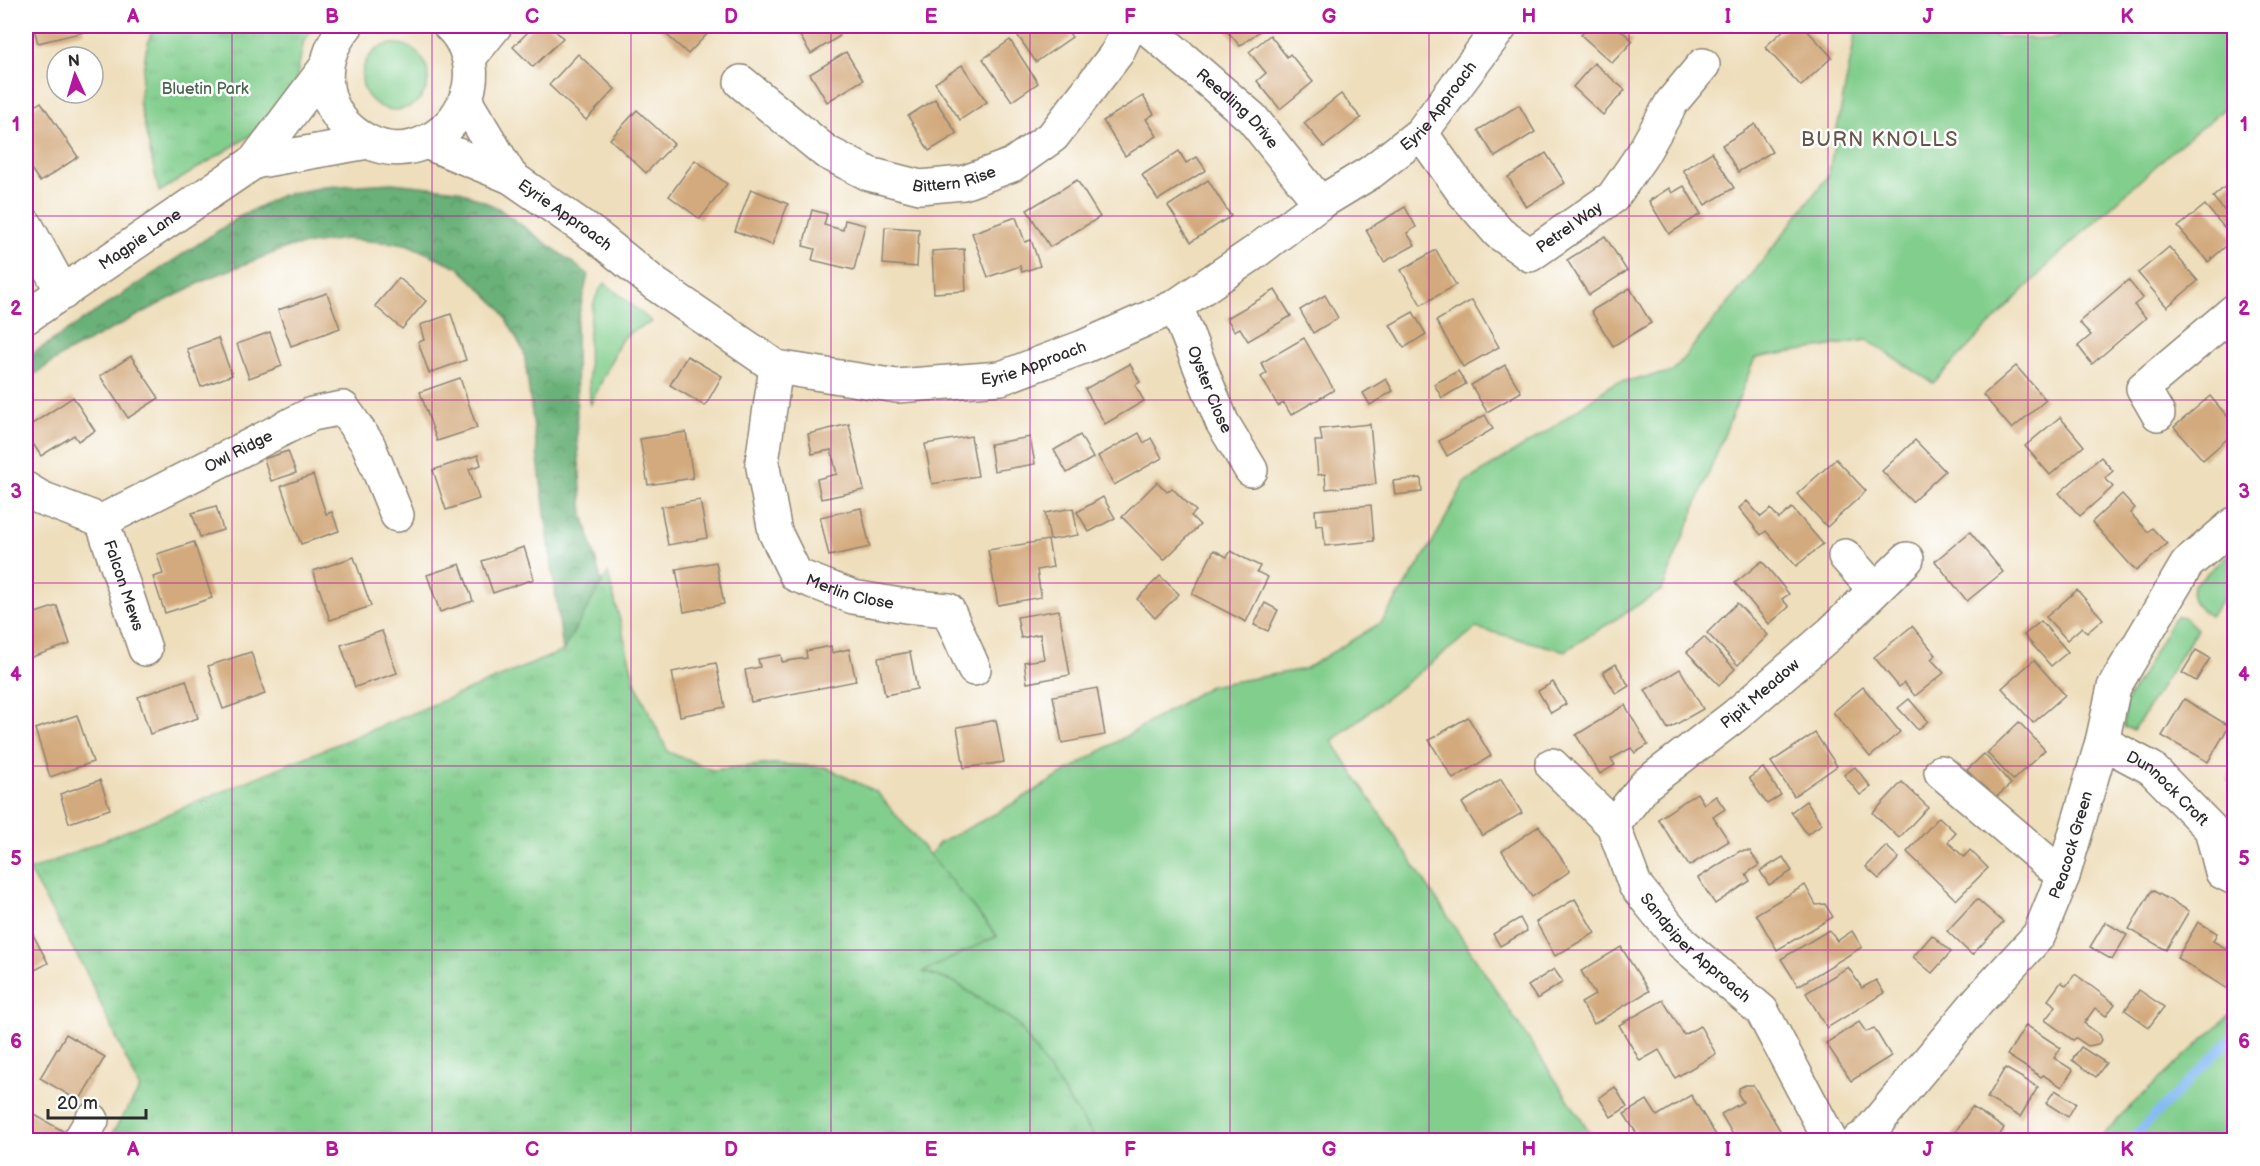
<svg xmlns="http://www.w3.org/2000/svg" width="2260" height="1166" font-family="'Balsamiq Sans',sans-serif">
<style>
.grass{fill:#82ce8d;stroke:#567c5c;stroke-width:1.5}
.forest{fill:url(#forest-crowns);stroke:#4a6e52;stroke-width:1.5}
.park{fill:url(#park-tufts);stroke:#567c5c;stroke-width:1.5}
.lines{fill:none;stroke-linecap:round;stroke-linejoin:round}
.stream{stroke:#85baf3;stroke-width:9}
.building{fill:#d3aa7e}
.minor-casing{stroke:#8c8474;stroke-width:36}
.minor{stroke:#fff;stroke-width:33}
.grid{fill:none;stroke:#b5179e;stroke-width:1.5;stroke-opacity:0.55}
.labels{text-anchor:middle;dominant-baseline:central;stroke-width:5;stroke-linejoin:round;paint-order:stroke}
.park-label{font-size:16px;fill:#49644d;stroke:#fff}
.street-label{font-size:16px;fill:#2b2b2b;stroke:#fff}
.quarter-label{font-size:20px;letter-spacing:1.5px;fill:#665748;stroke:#fff}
.neatline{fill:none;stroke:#b5179e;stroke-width:2}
.grid-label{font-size:20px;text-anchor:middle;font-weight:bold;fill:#b5179e}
</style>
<defs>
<pattern id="forest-crowns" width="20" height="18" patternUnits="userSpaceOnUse" patternTransform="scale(1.5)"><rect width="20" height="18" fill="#69b178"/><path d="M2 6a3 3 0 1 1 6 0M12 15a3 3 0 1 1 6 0" fill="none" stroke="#579063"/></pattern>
<pattern id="park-tufts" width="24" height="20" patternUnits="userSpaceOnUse" patternTransform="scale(1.5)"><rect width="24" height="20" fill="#82ce8d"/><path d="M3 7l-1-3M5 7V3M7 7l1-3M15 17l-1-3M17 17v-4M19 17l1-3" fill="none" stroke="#70b17a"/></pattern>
</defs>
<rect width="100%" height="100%" fill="#fff"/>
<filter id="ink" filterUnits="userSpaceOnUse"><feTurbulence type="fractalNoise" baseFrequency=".0167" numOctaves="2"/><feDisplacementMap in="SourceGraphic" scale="12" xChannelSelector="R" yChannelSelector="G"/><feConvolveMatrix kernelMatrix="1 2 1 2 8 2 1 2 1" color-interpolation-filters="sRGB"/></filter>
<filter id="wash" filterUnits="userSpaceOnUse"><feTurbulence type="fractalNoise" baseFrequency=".008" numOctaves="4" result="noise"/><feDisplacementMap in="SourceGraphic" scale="24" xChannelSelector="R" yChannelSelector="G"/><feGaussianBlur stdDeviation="1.35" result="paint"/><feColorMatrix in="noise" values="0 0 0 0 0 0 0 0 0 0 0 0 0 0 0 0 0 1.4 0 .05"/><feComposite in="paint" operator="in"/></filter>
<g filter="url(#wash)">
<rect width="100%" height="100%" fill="#eedebc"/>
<g class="grass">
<polygon points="1857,26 1979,26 1996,37 2049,39 2094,26 2234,26 2234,101 2171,152 2053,260 1933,383 1867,340 1755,358 1662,590 1565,651 1476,628 1332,741 1595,1140 1096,1140 1074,1108 922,971 997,936 929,856 939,843 997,813 1210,686 1305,669 1382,622 1431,545 1465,482 1543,434 1614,383 1672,372 1757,268 1828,176"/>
<circle cx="395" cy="77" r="33"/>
<path d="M605 283 652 322 632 331 621 340 590 406C590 373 581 307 605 283Z"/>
<path d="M2234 549V586L2210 616C2198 608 2187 601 2194 585Z"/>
<polygon points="2177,616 2184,617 2197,629 2134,730 2124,727 2125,704 2173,619"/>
<polygon points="2234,1011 2234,1140 2099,1140 2121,1115"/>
</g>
<polygon class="forest" points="392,183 458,190 498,208 588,274 576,327 577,437 583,514 602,583 563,651 524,352 500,308 458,267 406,244 345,239 289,247 209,278 66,353 26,380 26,358 239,217 282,195 324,187"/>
<g class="park">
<polygon points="153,26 316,26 304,40 295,85 273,117 245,139 159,192 139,101 146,51"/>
<polygon points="608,573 635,682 668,752 712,770 773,764 825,767 877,792 997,936 923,972 954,982 1017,1023 1096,1140 108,1140 140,1089 85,970 29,871 563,651"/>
</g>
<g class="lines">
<polyline class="stream" points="2130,1140 2234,1036"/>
</g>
<g id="blocks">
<g class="building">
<polygon points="33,26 82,26 84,32 38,43"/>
<polygon points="534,26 550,26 563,38 533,67 513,47"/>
<polygon points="657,26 715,26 688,54"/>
<polygon points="794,26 834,26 840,36 811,54"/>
<polygon points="1011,26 1064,26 1072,37 1036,62"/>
<polygon points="1223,26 1266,26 1240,46"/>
<polygon points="1590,26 1616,26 1633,41 1612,63 1581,35"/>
<polygon points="1788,26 1803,26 1832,57 1801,86 1765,47"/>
<polygon points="1270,35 1287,57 1290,54 1313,82 1280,109 1257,81 1266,73 1249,52"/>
<polygon points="1010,40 1038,83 1012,101 983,59"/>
<polygon points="846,52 863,80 827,102 810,74"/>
<polygon points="578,54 615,89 586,120 549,85"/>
<polygon points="1594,63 1625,90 1603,115 1573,87"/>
<polygon points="962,65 987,102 960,120 935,83"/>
<polygon points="1341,94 1361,118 1324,147 1304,123"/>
<polygon points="1143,96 1154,114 1146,119 1157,136 1125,156 1103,121"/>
<polygon points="935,99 957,134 929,151 908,116"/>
<polygon points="41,102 78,157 40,182 26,162 26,112"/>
<polygon points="1519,105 1535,132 1495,157 1478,130"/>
<polygon points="637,110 674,144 646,173 610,139"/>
<polygon points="1755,124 1772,152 1738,172 1722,145"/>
<polygon points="1179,151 1186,163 1197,157 1206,170 1158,200 1142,175"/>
<polygon points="1712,152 1734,188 1705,205 1683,170"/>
<polygon points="1546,153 1565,183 1526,207 1508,177"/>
<polygon points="695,160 727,184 700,219 669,196"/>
<polygon points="2234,179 2234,222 2213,197"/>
<polygon points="1077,180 1100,217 1050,247 1027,210"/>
<polygon points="1208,180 1231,216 1191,242 1168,206"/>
<polygon points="1684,186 1701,214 1669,234 1649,201 1669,188 1672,193"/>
<polygon points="751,189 788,204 772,245 735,231"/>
<polygon points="2205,205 2234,239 2208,262 2178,227"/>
<polygon points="1405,207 1416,227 1407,233 1415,245 1384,262 1366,230"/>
<polygon points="812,210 827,214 824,225 843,230 845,220 865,225 854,270 812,260 815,249 803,246"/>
<polygon points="1016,217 1025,242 1031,240 1040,266 1022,272 1020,266 988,277 972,233"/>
<polygon points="885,227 919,229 917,267 883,264"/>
<polygon points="1605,236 1627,271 1589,295 1567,260"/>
<polygon points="2169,247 2198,281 2167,307 2138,273"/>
<polygon points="964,249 966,291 934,293 932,251"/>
<polygon points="1436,250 1456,285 1421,305 1401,270"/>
<polygon points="399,278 426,301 402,329 375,306"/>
<polygon points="2128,280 2143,298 2134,305 2146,318 2092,364 2078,346 2091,335 2079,322"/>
<polygon points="1630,288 1651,323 1613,346 1591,311"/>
<polygon points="1275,290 1291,316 1248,341 1240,328 1234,331 1227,318"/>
<polygon points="327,293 340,328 291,346 278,310"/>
<polygon points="1325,295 1338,318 1313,333 1300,310"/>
<polygon points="1472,300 1499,347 1463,367 1436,321"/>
<polygon points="1413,312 1426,334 1404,348 1390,325"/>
<polygon points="451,314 466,360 429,373 418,342 424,340 420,325"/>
<polygon points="270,332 282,366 249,378 237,344"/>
<polygon points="218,338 232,375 201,387 187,349"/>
<polygon points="1304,338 1334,390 1291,415 1284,403 1278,406 1270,392 1261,377 1267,373 1261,363"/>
<polygon points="131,356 159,398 128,418 100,376"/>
<polygon points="687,356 722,376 705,406 670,385"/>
<polygon points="1130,364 1140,382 1135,385 1144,401 1105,424 1085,389"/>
<polygon points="1505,365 1521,392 1487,412 1471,385"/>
<polygon points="2016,366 2046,400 2012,429 1983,395"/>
<polygon points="1458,371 1466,384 1442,398 1434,384"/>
<polygon points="460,378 477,428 437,441 420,392"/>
<polygon points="1386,379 1393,391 1370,405 1363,393"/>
<polygon points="2210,396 2234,424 2234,433 2203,460 2174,427"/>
<polygon points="73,397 95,431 78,441 74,435 41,456 26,433 26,428"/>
<polygon points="1485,415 1493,429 1447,456 1439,441"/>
<polygon points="2060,417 2084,446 2050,475 2025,446"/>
<polygon points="849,424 864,490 821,499 817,479 837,474 831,450 812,454 808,434"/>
<polygon points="1370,424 1376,484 1326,489 1325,474 1318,475 1315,441 1322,441 1320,429"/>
<polygon points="686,432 693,478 648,485 640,439"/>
<polygon points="1139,433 1144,443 1151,438 1162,458 1114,485 1098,456"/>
<polygon points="1080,435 1093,458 1067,473 1054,450"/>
<polygon points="971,436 978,476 932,484 925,444"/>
<polygon points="1030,437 1035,464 994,471 990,444"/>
<polygon points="1915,440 1945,471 1912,502 1882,471"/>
<polygon points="288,451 296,473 271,481 264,459"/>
<polygon points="478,455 481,465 469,469 479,499 446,510 433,470"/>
<polygon points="2101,457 2113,471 2105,478 2113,487 2080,516 2059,493"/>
<polygon points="1836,459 1866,491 1827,527 1797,494"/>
<polygon points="313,475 326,514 332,512 339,531 301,544 281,486"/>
<polygon points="1421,478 1422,492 1395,495 1393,481"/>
<polygon points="1157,482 1167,492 1172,488 1183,499 1196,511 1191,516 1200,525 1164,560 1122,517"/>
<polygon points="2122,494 2135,508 2130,513 2148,532 2152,528 2167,544 2136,571 2092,522"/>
<polygon points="1103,497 1115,518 1089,532 1077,512"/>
<polygon points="700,500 707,538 668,545 661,507"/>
<polygon points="1747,501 1761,517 1771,509 1779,519 1792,508 1823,544 1796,566 1766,531 1761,535 1739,508"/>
<polygon points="1371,505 1374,541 1325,546 1323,525 1316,526 1315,510"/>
<polygon points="216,506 223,530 200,537 192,513"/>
<polygon points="861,508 870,547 829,556 820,517"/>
<polygon points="1073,508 1078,535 1050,540 1045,513"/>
<polygon points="1970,532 2003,572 1967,601 1935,561"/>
<polygon points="1048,540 1053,567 1037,570 1041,597 998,605 988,550"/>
<polygon points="194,542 212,598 165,613 153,577 163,574 157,554"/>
<polygon points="524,547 534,579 493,593 482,561"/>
<polygon points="1214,550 1227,557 1231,551 1244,558 1260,566 1257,572 1268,577 1246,622 1192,594"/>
<polygon points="354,557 371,606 330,620 313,571"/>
<polygon points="1762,561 1789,594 1782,599 1789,607 1769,624 1735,583"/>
<polygon points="716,562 724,604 684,612 676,569"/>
<polygon points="460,564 473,601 440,612 427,575"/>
<polygon points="1160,576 1179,594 1155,618 1137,599"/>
<polygon points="2077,590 2103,619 2087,633 2082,627 2067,640 2046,617"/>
<polygon points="1265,603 1278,610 1268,631 1254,625"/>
<polygon points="1737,603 1768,635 1738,665 1707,633"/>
<polygon points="57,606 70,644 26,659 26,616"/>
<polygon points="1059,610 1070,675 1027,683 1024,662 1044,659 1040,634 1021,638 1017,617"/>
<polygon points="2041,621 2068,652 2051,666 2024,635"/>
<polygon points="1912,626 1936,655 1931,659 1944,673 1915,696 1904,683 1899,687 1874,657"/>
<polygon points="382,631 397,673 355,687 341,645"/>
<polygon points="1704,637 1735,669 1719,685 1687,652"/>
<polygon points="831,646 832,653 849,649 856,681 751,702 745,670 760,667 758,659 781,655 782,662 793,660 807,658 806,651"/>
<polygon points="2196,650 2210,658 2196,681 2182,673"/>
<polygon points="2234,651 2234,666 2227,659"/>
<polygon points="251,652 265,694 223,709 208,666"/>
<polygon points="910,652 917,689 885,695 878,658"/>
<polygon points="2034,660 2065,695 2033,723 2002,688"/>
<polygon points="716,663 725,707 680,716 672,672"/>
<polygon points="1616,664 1629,686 1616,694 1603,672"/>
<polygon points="1680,669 1703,709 1668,729 1645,690"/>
<polygon points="186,680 198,718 150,734 138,697"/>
<polygon points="1553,682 1566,704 1551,713 1538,691"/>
<polygon points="1863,687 1900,732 1870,757 1833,712"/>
<polygon points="1097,688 1105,735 1062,743 1053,696"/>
<polygon points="1909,699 1928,721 1918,730 1898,708"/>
<polygon points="2184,699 2229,726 2208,762 2162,736"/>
<polygon points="1625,705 1648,745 1635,753 1631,748 1611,759 1615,765 1600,774 1576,735"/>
<polygon points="77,715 93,762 50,777 35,729"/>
<polygon points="1468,717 1491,756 1453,779 1429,740"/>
<polygon points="996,720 1004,762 964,768 957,727"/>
<polygon points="2019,722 2045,750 2013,780 1987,753"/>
<polygon points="1815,733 1837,766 1794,796 1771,762"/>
<polygon points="1984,754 2011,784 1994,799 1967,770"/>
<polygon points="2234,765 2234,785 2226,781"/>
<polygon points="1855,767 1871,787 1860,795 1844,775"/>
<polygon points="1763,768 1781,795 1767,804 1749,778"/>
<polygon points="1501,779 1522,813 1482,836 1462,803"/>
<polygon points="100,780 110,809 69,823 60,794"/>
<polygon points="1902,782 1928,807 1899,838 1873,813"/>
<polygon points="1697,793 1704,804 1716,796 1725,809 1713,817 1729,841 1689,866 1658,819"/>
<polygon points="1806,801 1822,824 1807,834 1791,812"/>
<polygon points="1939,817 1956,833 1948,842 1964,857 1970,850 1988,868 1956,900 1907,852"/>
<polygon points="1539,826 1570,871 1532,897 1502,851"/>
<polygon points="1886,846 1899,858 1879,879 1866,867"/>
<polygon points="1740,851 1750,851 1759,865 1746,874 1750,881 1715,904 1698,878"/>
<polygon points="1783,857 1792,871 1769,885 1760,871"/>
<polygon points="1805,885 1816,905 1825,904 1833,917 1777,950 1756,914"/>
<polygon points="2152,890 2189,911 2166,950 2129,929"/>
<polygon points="1575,899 1595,933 1555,956 1536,922"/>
<polygon points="1977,899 2003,922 1972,955 1947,931"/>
<polygon points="1520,918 1527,931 1500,946 1493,934"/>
<polygon points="2105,922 2127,935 2112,960 2090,947"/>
<polygon points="2198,922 2217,933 2213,941 2232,952 2234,947 2234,993 2177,958"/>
<polygon points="30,929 48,963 26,975 26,932"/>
<polygon points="1829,930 1837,941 1852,931 1862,947 1798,986 1781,959"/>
<polygon points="1932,935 1951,952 1932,973 1913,957"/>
<polygon points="1621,947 1649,991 1594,1024 1581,1003 1595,995 1581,971"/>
<polygon points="1848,967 1862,988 1876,980 1884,993 1827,1028 1806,993"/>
<polygon points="1554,969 1563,982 1537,999 1528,986"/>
<polygon points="2075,974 2115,1004 2106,1016 2095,1008 2084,1023 2100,1035 2102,1040 2098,1044 2088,1046 2076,1038 2073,1040 2045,1020 2056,1006 2048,1000 2061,982 2066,986"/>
<polygon points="2139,990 2164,1007 2149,1027 2125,1010"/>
<polygon points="1663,1000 1684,1035 1700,1026 1716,1054 1675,1078 1659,1050 1640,1061 1619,1025"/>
<polygon points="1859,1022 1866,1032 1874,1028 1891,1056 1851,1081 1826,1043"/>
<polygon points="2026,1025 2061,1048 2054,1058 2073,1070 2062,1087 2043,1075 2041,1077 2007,1055"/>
<polygon points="66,1034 105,1057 79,1101 40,1078"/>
<polygon points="2081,1047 2106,1063 2096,1077 2072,1060"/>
<polygon points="2005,1068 2038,1087 2020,1117 1987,1098"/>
<polygon points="1745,1085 1753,1085 1784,1137 1778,1140 1736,1140 1721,1114 1743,1102 1738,1094 1739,1088"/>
<polygon points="1615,1087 1627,1107 1611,1117 1599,1098"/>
<polygon points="2055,1090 2076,1103 2068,1117 2046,1103"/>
<polygon points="1691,1095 1719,1140 1641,1140 1624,1114 1647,1100 1657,1116"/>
<polygon points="1972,1107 2004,1128 1997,1140 1950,1140"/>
<polygon points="26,1110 63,1131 57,1140 26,1140"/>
</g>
</g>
</g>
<g filter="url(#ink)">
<use href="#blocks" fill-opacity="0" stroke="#8c8474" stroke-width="1.5"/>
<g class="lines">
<g class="minor-casing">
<g id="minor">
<path d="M346 26C314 64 321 117 367 141 410 164 459 132 469 88 474 66 466 41 450 26"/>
<path id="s1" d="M1145 26 1252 118 1320 203"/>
<polyline points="469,58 495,26"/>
<path id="s2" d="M741 82 826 152 869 174 920 187 963 183 1012 165 1053 136 1117 53 1130 26"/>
<polyline points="466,102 511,177"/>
<path id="s3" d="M1421 133 1463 192 1499 233 1530 255 1613 197 1642 155 1672 102 1703 65"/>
<path id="s4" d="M426 142 511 177 597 237 655 284 776 367 897 386 1001 378 1083 347 1176 306 1254 253 1320 203 1371 172 1421 133 1501 26"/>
<polyline points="254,162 368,142"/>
<polyline points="26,225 63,293"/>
<path id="s5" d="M1176 306 1222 422 1251 470"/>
<path id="s6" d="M26 317 254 162 326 67"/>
<path id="s7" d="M776 367 762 462 775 532 796 575 853 597 906 606 948 610 974 669"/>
<polyline points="2158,414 2143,388 2234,311"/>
<path id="s8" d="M26 489 41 498 102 521 312 414 343 408 368 444 397 515"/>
<path id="s9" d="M102 521 145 649"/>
<polyline points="1845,556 1874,589"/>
<path id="s10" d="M2102 742 2151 768 2211 829 2222 872 2234 878"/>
<path id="s11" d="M1552 765 1613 825 1635 885 1682 943 1762 1011 1830 1140"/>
<polyline points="1941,772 2063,876"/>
<path id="s12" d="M1613 825 1646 784 1736 715 1832 632 1907 559"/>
<polyline points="80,1140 92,1120"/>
<path id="s13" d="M1859 1140 1865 1137 1979 1000 2039 935 2063 876 2102 742 2114 687 2187 564 2234 524"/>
</g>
</g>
<use href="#minor" class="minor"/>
</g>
</g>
<path class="grid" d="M232 26V1140M432 26V1140M631 26V1140M831 26V1140M1030 26V1140M1230 26V1140M1429 26V1140M1629 26V1140M1828 26V1140M2028 26V1140M26 216H2234M26 400H2234M26 583H2234M26 766H2234M26 950H2234"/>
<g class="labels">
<g class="park-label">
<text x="205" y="89">Bluetin Park</text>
</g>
<g class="street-label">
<text stroke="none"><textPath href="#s4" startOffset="1166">Eyrie Approach</textPath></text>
<text stroke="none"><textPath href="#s1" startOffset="124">Reedling Drive</textPath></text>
<text stroke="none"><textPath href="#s2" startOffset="246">Bittern Rise</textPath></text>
<text stroke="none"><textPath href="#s4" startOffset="158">Eyrie Approach</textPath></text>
<text stroke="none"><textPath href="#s3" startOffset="213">Petrel Way</textPath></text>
<text stroke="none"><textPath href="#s6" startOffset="138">Magpie Lane</textPath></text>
<text stroke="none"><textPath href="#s4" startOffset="680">Eyrie Approach</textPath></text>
<text stroke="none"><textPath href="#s5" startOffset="90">Oyster Close</textPath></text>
<text stroke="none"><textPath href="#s8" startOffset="236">Owl Ridge</textPath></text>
<text stroke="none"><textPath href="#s9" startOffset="68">Falcon Mews</textPath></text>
<text stroke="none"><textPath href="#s7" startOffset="272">Merlin Close</textPath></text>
<text stroke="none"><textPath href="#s12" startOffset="198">Pipit Meadow</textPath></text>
<text stroke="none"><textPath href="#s10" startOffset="81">Dunnock Croft</textPath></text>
<text stroke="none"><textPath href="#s13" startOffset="369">Peacock Green</textPath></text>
<text stroke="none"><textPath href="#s11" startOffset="237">Sandpiper Approach</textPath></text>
</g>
<g class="quarter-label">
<text x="1880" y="140">BURN KNOLLS</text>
</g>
</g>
<rect width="2260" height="1166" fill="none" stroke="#fff" stroke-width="66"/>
<g transform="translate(75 75) rotate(356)"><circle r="28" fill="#ffffff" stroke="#aaaaaa" stroke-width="1.5"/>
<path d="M0-4.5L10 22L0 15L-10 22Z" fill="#b5179e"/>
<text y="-9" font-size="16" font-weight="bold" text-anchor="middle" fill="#2b2b2b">N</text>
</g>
<path d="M48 1109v9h98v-9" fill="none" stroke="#2b2b2b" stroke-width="3"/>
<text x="57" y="1109" font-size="18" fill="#2b2b2b" stroke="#ffffff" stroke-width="4.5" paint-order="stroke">20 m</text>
<rect x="33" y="33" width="2194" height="1100" class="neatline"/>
<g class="grid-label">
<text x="133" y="23">A</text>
<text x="332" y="23">B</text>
<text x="532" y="23">C</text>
<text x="731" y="23">D</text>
<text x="931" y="23">E</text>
<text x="1130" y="23">F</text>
<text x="1329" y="23">G</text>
<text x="1529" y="23">H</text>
<text x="1728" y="23">I</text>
<text x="1928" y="23">J</text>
<text x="2127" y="23">K</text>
<text x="16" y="131">1</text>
<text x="2244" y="131">1</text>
<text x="16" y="315">2</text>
<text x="2244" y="315">2</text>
<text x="16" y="498">3</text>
<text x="2244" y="498">3</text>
<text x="16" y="681">4</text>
<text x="2244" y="681">4</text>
<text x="16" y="865">5</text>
<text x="2244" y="865">5</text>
<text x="16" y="1048">6</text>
<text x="2244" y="1048">6</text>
<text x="133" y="1156">A</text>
<text x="332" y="1156">B</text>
<text x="532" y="1156">C</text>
<text x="731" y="1156">D</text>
<text x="931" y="1156">E</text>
<text x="1130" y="1156">F</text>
<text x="1329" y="1156">G</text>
<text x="1529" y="1156">H</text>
<text x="1728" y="1156">I</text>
<text x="1928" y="1156">J</text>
<text x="2127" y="1156">K</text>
</g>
</svg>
